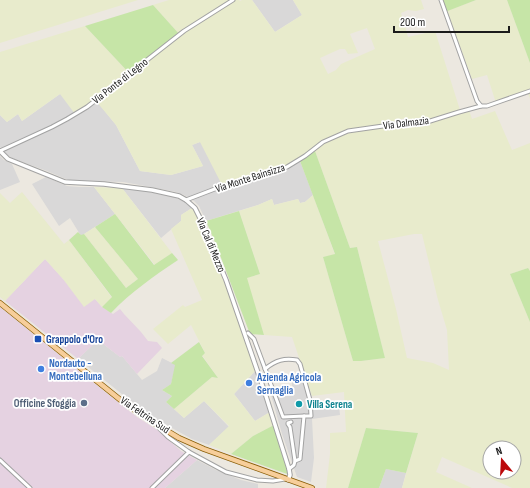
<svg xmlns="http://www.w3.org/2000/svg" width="530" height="488" font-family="'Sofia Sans Condensed',sans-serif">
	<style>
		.residential { fill: #d9d8d8 }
		.industrial { fill: #e5d2e1 }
		.farmland { fill: #e8ebcc; fill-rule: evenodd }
		.grass { fill: #c6e5a7 }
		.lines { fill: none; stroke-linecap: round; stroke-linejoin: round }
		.minor-casing { stroke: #a2a2a2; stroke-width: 5 }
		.tertiary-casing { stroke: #a2a2a2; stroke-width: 5.5 }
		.primary-casing { stroke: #8a5e07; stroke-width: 6 }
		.minor { stroke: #fff; stroke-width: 3 }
		.tertiary { stroke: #fff; stroke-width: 3.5 }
		.primary { stroke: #f7ce9a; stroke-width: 4.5 }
		.transit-dot { fill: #1a4fb4; stroke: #fff; stroke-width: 1.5 }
		.shop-dot { fill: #3f7fe0; stroke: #fff; stroke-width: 1.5 }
		.service-dot { fill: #5c6f8a; stroke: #fff; stroke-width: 1.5 }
		.culture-dot { fill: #0f9aa8; stroke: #fff; stroke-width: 1.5 }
		.labels { text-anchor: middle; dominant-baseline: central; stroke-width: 3.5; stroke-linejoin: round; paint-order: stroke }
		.street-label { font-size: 11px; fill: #1b1b1b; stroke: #fff }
		.transit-label { font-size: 11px; font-weight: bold; fill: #164399; stroke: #fff; text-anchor: start }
		.shop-label { font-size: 11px; font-weight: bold; fill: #366cbe; stroke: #fff; text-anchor: start }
		.service-label { font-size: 11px; font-weight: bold; fill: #4e5e75; stroke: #fff; text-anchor: end }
		.culture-label { font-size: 11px; font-weight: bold; fill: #0d838f; stroke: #fff; text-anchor: start }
	</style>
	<rect width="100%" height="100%" fill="#ece8e0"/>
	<!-- residential -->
	<g class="residential">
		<path d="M 252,0 L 293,0 L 302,15 L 275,32 Z"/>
		<path d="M 60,94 L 96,100 L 116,125 L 140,171 L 171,175 L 203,166 L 192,145 L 200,142 L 282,169 L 300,161 L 313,195 L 305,202 L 300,203 L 298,199 L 274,205 L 272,199 L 258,205 L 206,221 L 199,206 L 194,201 L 184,195 L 176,192 L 145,186 L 123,182 L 79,181 L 68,180 L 47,171 L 14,159 L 7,155 L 0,147 L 0,115 L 7,122 L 18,114 L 22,121 Z"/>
		<path d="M 0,156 L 4,160 L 12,164 L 20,182 L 0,190 Z"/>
		<path d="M 46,177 L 67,186 L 79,187 L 94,187 L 115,214 L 81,236 L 70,218 L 59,226 L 32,184 Z"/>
		<path d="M 122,188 L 144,191 L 174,197 L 185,202 L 192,208 L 181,215 L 181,221 L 161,238 Z"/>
		<path d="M 98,340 L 120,357 L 122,356 L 142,380 L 157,371 L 162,358 L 176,365 L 171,384 L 162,390 L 172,396 L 166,402 L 184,418 L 204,401 L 229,427 L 209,445 L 192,439 L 161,422 L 142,410 L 78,359 Z"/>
		<path d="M 256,370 L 270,412 L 255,421 L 234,394 Z"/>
		<path d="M 302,375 L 312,402 L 311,410 L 339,406 L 340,415 L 312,419 L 314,458 L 311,482 L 297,477 L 282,434 L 271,395 L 281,394 L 293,392 L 291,378 Z"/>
		<path d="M 197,460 L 216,470 L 241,480 L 258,484 L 258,488 L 165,488 Z"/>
		<path d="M 386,469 L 406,473 L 402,488 L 379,488 Z"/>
	</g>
	<!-- industrial -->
	<g class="industrial">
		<path d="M 45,259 L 63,279 L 95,299 L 102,307 L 113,314 L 120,309 L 124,314 L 141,332 L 148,341 L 157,342 L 162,348 L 137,374 L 122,356 L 120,357 L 98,340 L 78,359 L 5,301 Z"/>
		<path d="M 0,307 L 109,395 L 137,417 L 159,431 L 163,435 L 181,451 L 197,460 L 165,488 L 0,488 Z"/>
	</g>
	<!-- farmland -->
	<g class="farmland">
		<path d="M 0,0 L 138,0 L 0,43 Z"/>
		<path d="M 169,0 L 239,0 L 240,1 L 242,0 L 252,0 L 275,32 L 302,15 L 293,0 L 421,0 L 424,9 L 416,11 L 408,10 L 401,13 L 408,37 L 435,31 L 460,110 L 429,121 L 407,125 L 405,118 L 389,123 L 390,127 L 414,125 L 427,123 L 469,110 L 472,119 L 495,111 L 512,150 L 530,143 L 530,271 L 528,268 L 510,274 L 530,322 L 530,488 L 512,488 L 442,457 L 436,472 L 472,488 L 402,488 L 418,433 L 366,428 L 348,488 L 326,488 L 330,454 L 330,433 L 346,432 L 344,392 L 312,396 L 292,337 L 264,335 L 246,278 L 260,274 L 239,211 L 258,205 L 272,199 L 274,205 L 298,199 L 300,203 L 305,202 L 313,195 L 335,255 L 323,257 L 353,361 L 361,361 L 385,358 L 357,247 L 350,248 L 315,151 L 300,161 L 282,169 L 273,172 L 222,185 L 200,142 L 192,145 L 203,166 L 171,175 L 140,171 L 116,125 L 96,101 L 75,114 L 60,94 L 22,121 L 18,114 L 7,122 L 0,115 L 0,52 L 85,26 L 130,74 L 180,35 L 153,5 ZM 367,28 L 375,49 L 341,64 L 336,70 L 328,74 L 320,58 L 340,49 L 345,49 L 348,54 L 358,53 L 350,34 ZM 414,234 L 422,234 L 438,300 L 447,330 L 449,370 L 433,363 L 407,358 L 396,309 L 378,241 ZM 490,448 L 514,448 L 514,472 L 490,472 Z"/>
		<path d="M 476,0 L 507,0 L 530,63 L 530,99 L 528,93 L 496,103 L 487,75 L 472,79 L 447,11 Z"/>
		<path d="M 94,187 L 122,188 L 172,253 L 155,265 Z"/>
		<path d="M 22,192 L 64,244 L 69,240 L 112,298 L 102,307 L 95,299 L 84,307 L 63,279 L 45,259 L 5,301 L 0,297 L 0,193 L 10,203 Z"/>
		<path d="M 192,208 L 194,210 L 210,244 L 241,327 L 256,370 L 234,394 L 255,421 L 270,412 L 274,425 L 253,436 L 231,454 L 209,445 L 229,426 L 204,401 L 184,418 L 174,409 L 212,377 L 218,378 L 202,355 L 205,353 L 191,325 L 168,344 L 153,329 L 183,305 L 185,307 L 202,300 L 171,229 L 181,221 L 181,215 Z"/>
		<path d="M 95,227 L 138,279 L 126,288 L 84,234 Z"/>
	</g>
	<!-- grass -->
	<g class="grass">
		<path d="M 440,0 L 476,0 L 445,12 Z"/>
		<path d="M 507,0 L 530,0 L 530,63 Z"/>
		<path d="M 153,5 L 180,35 L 130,74 L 85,26 Z"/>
		<path d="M 315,151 L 350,248 L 357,247 L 385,358 L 361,361 L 353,361 L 323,257 L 335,254 L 300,161 Z"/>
		<path d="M 239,211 L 260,274 L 247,278 L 264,335 L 250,334 L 215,242 L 206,221 Z"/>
		<path d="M 115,214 L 154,265 L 172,253 L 178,260 C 154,276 131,292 111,313 L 102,307 L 112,297 L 69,240 L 78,232 L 81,235 L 84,234 L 126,288 L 138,279 L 95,227 Z"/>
		<path d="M 528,268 L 530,271 L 530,322 L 510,274 Z"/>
		<path d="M 199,342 L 205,353 L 202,356 L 218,378 L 212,377 L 174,409 L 166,402 L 172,396 L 162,390 L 171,384 L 175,365 L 171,363 Z"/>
		<path d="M 274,425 L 290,475 L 231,454 L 253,436 Z"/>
		<path d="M 366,428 L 418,433 L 406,473 L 386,469 L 379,488 L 348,488 Z"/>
	</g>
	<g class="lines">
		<defs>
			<g id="minor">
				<path d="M 441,0 L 477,101 L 481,106 L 487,106 L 530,91"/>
				<path d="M 0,151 L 52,127 L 67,119 L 87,107 L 184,31 L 233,0"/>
				<path d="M 186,200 L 220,187 L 262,176 L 287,167 L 305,156 L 323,142 L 348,131 L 383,126 L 405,125 L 427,122 L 459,112 L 481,106"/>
				<path d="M 248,333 L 254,339 L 283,417 L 304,416 L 300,459 L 295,461 L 294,465 L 289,469"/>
				<path d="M 265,369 C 276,360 284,358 297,360 L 300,364 L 310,400 L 311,416 L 304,416"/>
				<path d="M 291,422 L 288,423 L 288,424 L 290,427 L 295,461"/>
				<path d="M 157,426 L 168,437 L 189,452 L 226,472 L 257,480 L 273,481 L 285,479"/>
				<path d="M 0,460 L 30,488"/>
				<path d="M 152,488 L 189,452"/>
			</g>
			<path id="tertiary" d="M 0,151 L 8,159 L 65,182 L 104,184 L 152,190 L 179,196 L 186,200 L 195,208 L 200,218 L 226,280 L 265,393 L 289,469 L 290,475 L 288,480"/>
			<path id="primary" d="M 0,303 L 123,402 L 154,423 L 179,438 L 204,449 L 312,488"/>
		</defs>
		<!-- minor casing -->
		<use href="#minor" class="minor-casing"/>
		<!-- tertiary casing -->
		<use href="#tertiary" class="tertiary-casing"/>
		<!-- primary casing -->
		<use href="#primary" class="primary-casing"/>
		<!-- minor -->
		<use href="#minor" class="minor"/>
		<!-- tertiary -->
		<use href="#tertiary" class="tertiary"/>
		<!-- primary -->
		<use href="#primary" class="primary"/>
	</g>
	<!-- markers -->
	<rect class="transit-dot" x="34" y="335" width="8" height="8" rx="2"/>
	<g class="shop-dot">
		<circle cx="41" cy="369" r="4"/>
		<circle cx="249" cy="383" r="4"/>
	</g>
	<circle class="service-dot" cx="84" cy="403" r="4"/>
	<circle class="culture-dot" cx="299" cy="404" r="4"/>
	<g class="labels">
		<!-- street labels -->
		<g class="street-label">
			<text transform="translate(120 81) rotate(-38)">Via Ponte di Legno</text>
			<text transform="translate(406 123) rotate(-7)">Via Dalmazia</text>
			<text transform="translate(250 178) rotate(-18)">Via Monte Bainsizza</text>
			<text transform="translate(211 245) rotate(67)">Via Cal di Mezzo</text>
			<text transform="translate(145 415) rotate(34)">Via Feltrina Sud</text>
		</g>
		<!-- transit labels -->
		<g class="transit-label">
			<text x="46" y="339">Grappolo d'Oro</text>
		</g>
		<!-- shop labels -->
		<g class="shop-label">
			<text x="49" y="363">Nordauto -<tspan x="49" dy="13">Montebelluna</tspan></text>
			<text x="257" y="377">Azienda Agricola<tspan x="257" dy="13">Sernaglia</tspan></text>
		</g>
		<!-- service labels -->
		<g class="service-label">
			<text x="76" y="403">Officine Sfoggia</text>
		</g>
		<!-- culture labels -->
		<g class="culture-label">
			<text x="307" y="404">Villa Serena</text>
		</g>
	</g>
	<!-- north arrow -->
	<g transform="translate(502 460) rotate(342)"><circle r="19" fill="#ffffff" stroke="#a4a4a4"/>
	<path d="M0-3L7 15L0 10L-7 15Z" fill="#bc090b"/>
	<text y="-6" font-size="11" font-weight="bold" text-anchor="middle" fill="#1b1b1b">N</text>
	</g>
	<!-- scale -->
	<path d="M394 26v6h115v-6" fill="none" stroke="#1b1b1b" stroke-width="2"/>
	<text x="400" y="26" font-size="12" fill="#1b1b1b" stroke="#ffffff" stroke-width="3" paint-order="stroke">200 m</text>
</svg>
